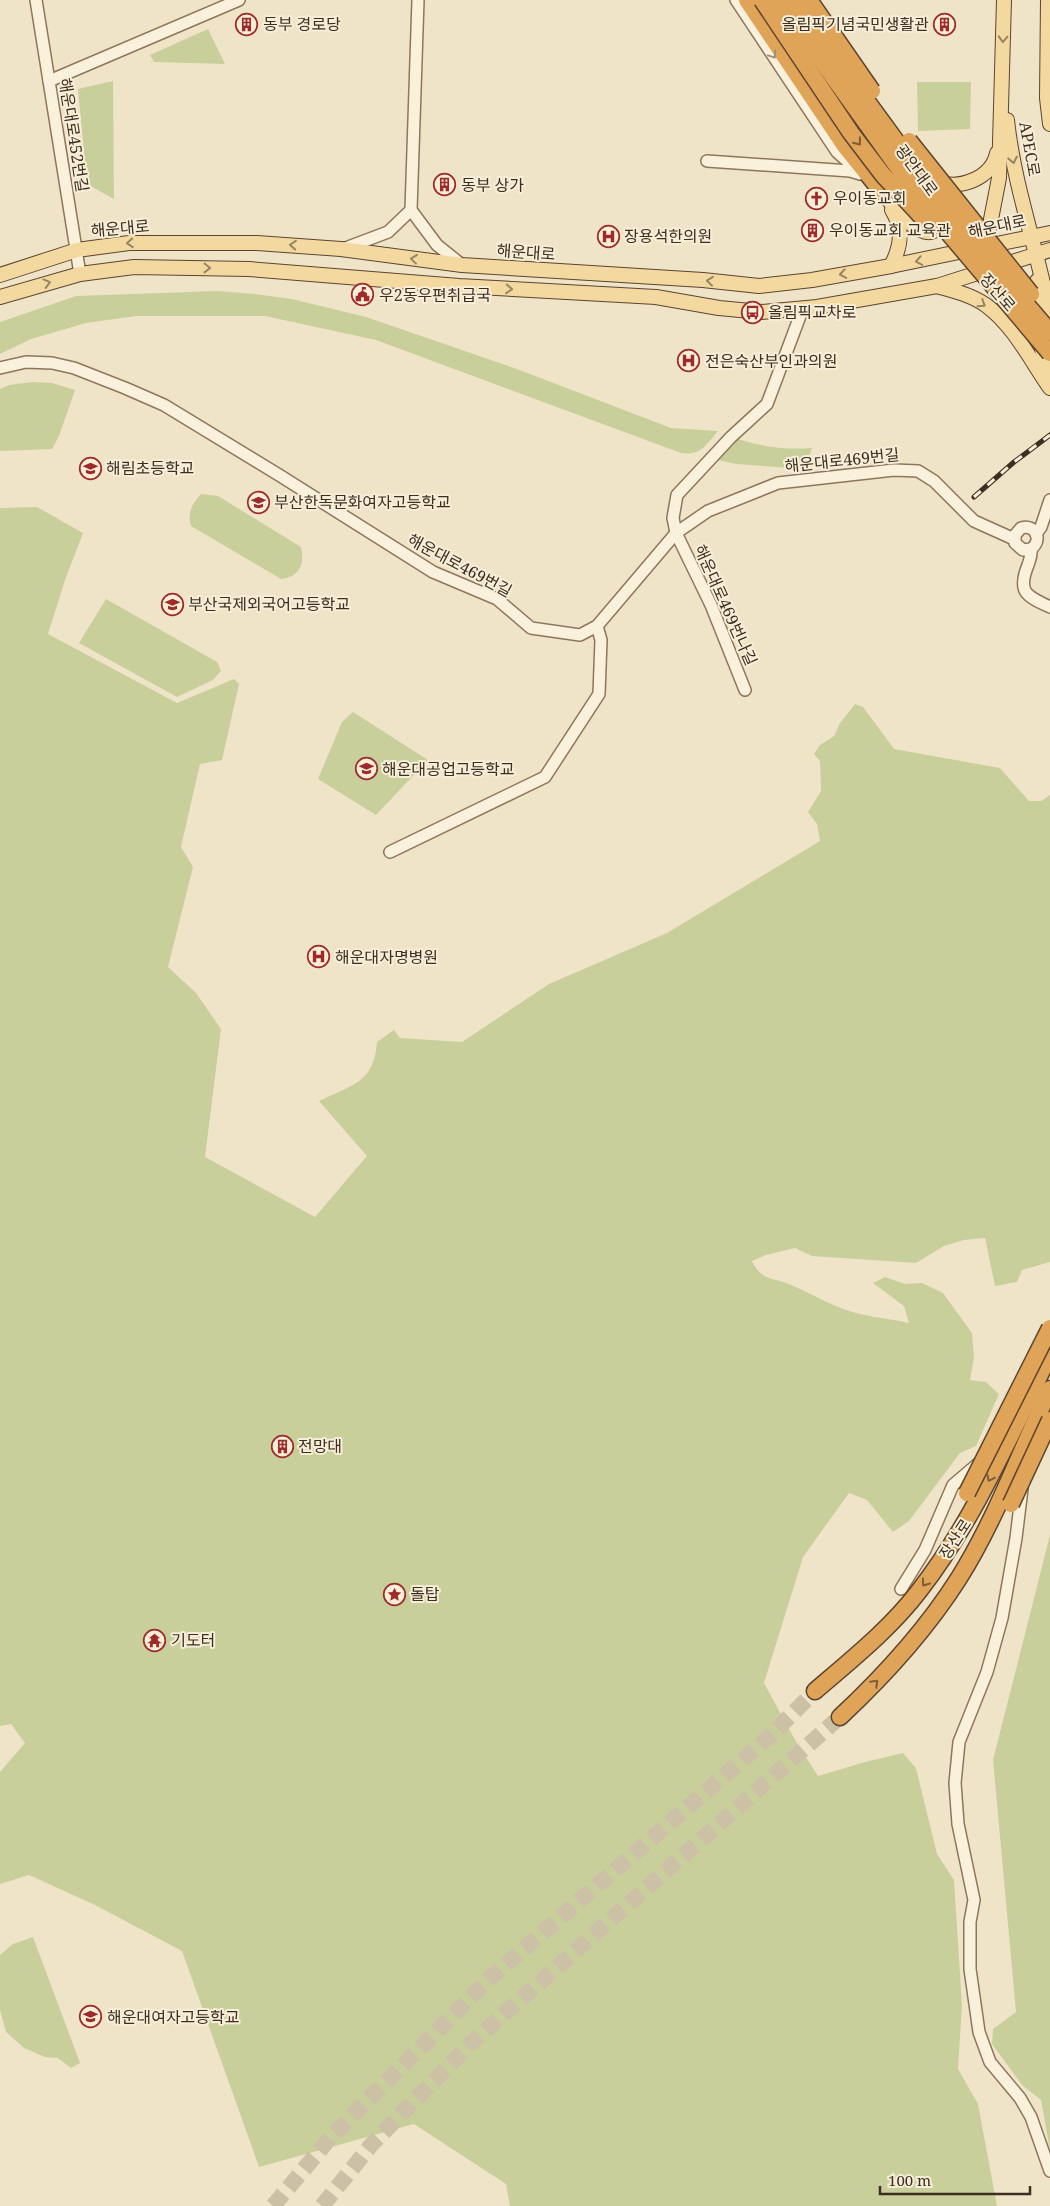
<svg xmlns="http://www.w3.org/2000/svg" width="1050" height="2206" font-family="'Noto Serif','Noto Sans KR',serif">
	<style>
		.green { fill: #c9cf9b }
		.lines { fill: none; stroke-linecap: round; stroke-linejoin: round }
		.highway-tunnel { stroke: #ccc0a6; stroke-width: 16; stroke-dasharray: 16 8; stroke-linecap: butt }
		.minor-casing { stroke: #8d765c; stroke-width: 14 }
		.major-casing { stroke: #5b4430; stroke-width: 16 }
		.highway-casing { stroke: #5b4430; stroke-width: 19 }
		.minor { stroke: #faf1dc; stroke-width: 11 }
		.major { stroke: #f3d9a0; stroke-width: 14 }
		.highway { stroke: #e0a458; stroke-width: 16 }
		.rail-casing { stroke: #3d2e20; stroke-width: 5 }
		.rail { stroke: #f7eed8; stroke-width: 3; stroke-dasharray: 9; stroke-linecap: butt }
		.highway-bridge-casing { stroke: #5b4430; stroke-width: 19; stroke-linecap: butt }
		.highway-bridge { stroke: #e0a458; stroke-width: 16 }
		.oneway { stroke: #988460 }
		.oneway2 { stroke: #9c907e }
		.oneway3 { stroke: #7e5d36 }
		.labels { text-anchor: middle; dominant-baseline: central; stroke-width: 4; stroke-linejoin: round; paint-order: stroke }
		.poi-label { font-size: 16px; fill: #3d2e20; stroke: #f7eed8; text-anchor: start }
		.street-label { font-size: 16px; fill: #3d2e20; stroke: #f7eed8 }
	</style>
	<rect width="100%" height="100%" fill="#f0e4c8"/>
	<!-- green -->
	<g class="green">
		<path d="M 208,29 L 225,64 L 154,62 L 150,55 Z"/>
		<path d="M 113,81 L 114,199 L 87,184 L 78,89 Z"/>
		<path d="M 917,82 L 971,82 L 970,129 L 918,131 Z"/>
		<path d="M 217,291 L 255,294 L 292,299 L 366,317 L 517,369 L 671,428 L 718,431 C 706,445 701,456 681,453 L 376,340 L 265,316 L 136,316 L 86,323 L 31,339 L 0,354 L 0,322 L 76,296 Z"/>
		<path d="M 33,382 L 52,383 L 75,390 L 59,436 L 52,449 L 0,451 L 0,389 L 9,385 Z"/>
		<path d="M 738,439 C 763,447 786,450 812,448 L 805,469 L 736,464 L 718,460 Z"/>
		<path d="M 201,494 L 218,496 L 301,547 C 305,564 300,577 281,579 L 191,526 C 187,513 192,504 201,494 Z"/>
		<path d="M 37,507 L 83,533 L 65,580 L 48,634 L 177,703 L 234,679 L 239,684 L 222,760 L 200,764 L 181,847 L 193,867 L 168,967 L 196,993 L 221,1029 L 205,1157 L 315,1217 L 367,1156 L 319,1101 C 352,1085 374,1083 377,1042 L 394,1030 L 400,1038 L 462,1042 L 549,984 L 667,933 L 820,841 L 817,824 L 808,812 L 821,791 L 820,761 L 814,754 L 820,745 L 834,736 L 840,723 L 855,704 L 863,707 L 894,749 L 1000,768 L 1029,801 L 1041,801 L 1050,795 L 1050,1262 L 1022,1270 L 1017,1282 L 995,1286 L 985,1238 L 964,1240 L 944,1246 L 916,1263 L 812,1256 L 795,1248 L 766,1255 L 752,1261 C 762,1281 771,1277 789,1284 C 813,1294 834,1308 860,1314 C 876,1318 893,1319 909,1323 L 904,1306 L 873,1283 L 885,1277 L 905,1284 L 922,1283 L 943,1293 L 972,1333 L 974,1357 L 970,1380 L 986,1382 L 999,1394 L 976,1446 L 960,1453 L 909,1521 L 893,1532 L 867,1500 L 849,1493 L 803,1557 L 764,1683 L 794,1738 L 818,1776 L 865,1762 L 903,1753 L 916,1768 L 937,1854 L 954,1880 L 962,2005 L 958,2069 L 978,2104 L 997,2206 L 510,2206 L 506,2184 L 414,2124 L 259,2167 L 182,1951 L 95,1905 L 29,1875 L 0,1884 L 0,1772 L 25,1743 L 11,1724 L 0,1726 L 0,508 Z"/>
		<path d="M 106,599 L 217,662 L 221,671 L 213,680 L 177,697 L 79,643 Z"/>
		<path d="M 353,712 L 428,760 L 376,815 L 318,779 L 342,722 Z"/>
		<path d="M 1050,1535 L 1050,2150 L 1041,2100 L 1022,2085 L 992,2044 L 993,2029 L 1016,2012 L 993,1760 Z"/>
		<path d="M 33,1937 L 80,2063 L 71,2068 L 58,2058 L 45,2057 L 24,2048 L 6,2032 L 0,2010 L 0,1955 L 13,1944 Z"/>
	</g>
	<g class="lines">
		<!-- highway-tunnel -->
		<g class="highway-tunnel">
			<path d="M 273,2206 L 331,2137 L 490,1978 L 770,1736 L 815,1691"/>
			<path d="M 322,2206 L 372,2144 L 469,2045 L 840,1717"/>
		</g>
		<defs>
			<g id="minor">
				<path d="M 36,0 L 80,274"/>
				<path d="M 418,0 L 411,210 L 437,245 L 462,265"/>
				<path d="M 736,0 L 837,152 L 856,169"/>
				<path d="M 49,81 L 239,0"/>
				<path d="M 707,161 L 850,171 L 860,174"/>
				<path d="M 343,249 L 388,232 L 411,210"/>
				<path d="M 0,368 L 26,362 L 52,363 L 74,368 L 125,388 L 164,405 L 279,475 L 433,572 L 497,599 L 531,628 L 580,635 L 597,626 L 676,533 L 708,511 L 778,483 L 894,470 L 918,471 L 934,481 L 974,521 L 1014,539"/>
				<path d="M 1036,534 L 1041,527 L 1050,500"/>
				<path d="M 1031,549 L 1023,550 L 1015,543 L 1015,535 L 1021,528 C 1036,524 1043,540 1031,549 C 1032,555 1030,559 1028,565 C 1017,592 1026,596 1050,607"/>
				<path d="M 745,690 L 711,605 L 676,533 L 673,518 L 677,495 L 731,437 L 767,404 L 803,308"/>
				<path d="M 390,852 L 545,777 L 599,694 L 601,640 L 597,626"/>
				<path d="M 1022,1489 L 1016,1538 L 1002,1618 L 987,1672 L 959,1742 L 955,1783 L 958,1824 L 974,1900 L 970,1922 L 970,1969 L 979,2032 L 990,2062 L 1020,2098 L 1031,2117 L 1050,2171"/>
				<path d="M 901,1589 L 925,1550 L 953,1485 L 980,1462"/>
			</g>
			<g id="major">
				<path d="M 1048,0 L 1047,98 L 1050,124"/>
				<path d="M 1007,120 C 1014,187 1038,250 1050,316"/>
				<path d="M 938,182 C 960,190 992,178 997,153"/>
				<path d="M 882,192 C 892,204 919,243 937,229 C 942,226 943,221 944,215"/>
				<path d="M 986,245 L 999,178 L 1004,0"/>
				<path d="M 891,266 C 901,247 904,229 892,210"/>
				<path d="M 0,275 L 77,250 L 129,243 L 257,243 L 341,249 L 462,265 L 703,280 L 759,286 L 812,280 L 891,266 L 1050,233"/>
				<path d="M 1037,281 C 1031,312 1040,347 1050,375"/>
				<path d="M 937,286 C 954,291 972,295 987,306 C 1014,326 1031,361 1050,388"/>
				<path d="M 0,297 L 80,274 L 134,267 L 249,269 L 459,286 L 656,297 L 719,308 L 761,312 L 817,307 L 937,286 L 1050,250"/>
			</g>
			<g id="highway">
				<path d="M 747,0 L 845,146 L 882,192"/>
				<path d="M 815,1691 C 851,1660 890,1629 919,1591 C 975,1519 1010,1435 1050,1354"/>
				<path d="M 840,1717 C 885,1675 926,1630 959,1578 C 996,1519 1020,1452 1050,1389"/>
			</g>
		</defs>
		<!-- minor casing -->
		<use href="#minor" class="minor-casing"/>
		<!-- major casing -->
		<use href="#major" class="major-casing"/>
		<!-- highway casing -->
		<use href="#highway" class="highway-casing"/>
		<!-- minor -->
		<use href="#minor" class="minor"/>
		<!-- major -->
		<use href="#major" class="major"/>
		<!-- highway -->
		<use href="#highway" class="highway"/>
		<defs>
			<path id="rail" d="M 974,497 L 1014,462 L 1050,435"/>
		</defs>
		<!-- rail casing -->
		<use href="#rail" class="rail-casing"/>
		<!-- rail -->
		<use href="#rail" class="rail"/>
		<defs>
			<g id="highway-bridge">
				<path d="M 762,0 L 851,133 L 883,175 L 922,217"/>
				<path d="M 778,0 L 925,205 L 1050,353"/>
				<path d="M 793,0 L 950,215 L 1050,332"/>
				<path d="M 809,0 L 872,91"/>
				<path d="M 909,141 L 1031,294"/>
				<path d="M 967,1493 L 1050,1328"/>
				<path d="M 1011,1504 L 1050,1420"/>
			</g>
		</defs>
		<!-- highway-bridge casing -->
		<use href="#highway-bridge" class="highway-bridge-casing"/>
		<!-- highway-bridge -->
		<use href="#highway-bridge" class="highway-bridge"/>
	</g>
	<!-- one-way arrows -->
	<defs><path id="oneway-chevron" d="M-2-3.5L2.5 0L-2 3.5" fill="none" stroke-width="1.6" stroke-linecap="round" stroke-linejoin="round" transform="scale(1.25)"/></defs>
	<g class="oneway">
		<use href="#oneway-chevron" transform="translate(1003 39) rotate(92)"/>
		<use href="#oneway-chevron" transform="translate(1013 160) rotate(79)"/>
		<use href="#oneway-chevron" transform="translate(130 243) rotate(176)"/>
		<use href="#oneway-chevron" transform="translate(293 245) rotate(-175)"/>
		<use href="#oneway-chevron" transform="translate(414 259) rotate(-173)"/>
		<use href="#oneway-chevron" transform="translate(919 261) rotate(169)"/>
		<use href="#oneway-chevron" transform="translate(207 268) rotate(1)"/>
		<use href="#oneway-chevron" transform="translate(843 274) rotate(170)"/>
		<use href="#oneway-chevron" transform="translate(710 281) rotate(-174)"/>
		<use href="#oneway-chevron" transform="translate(47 283) rotate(-15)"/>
		<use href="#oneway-chevron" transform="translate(509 289) rotate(4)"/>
		<use href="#oneway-chevron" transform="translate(982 304) rotate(33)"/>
	</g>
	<use class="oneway2" href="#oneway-chevron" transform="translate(773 55) rotate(56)"/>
	<g class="oneway3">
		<use href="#oneway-chevron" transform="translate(858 142) rotate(52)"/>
		<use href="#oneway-chevron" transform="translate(990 1478) rotate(116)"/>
		<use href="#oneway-chevron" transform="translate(925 1583) rotate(126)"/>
		<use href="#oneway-chevron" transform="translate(875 1683) rotate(-45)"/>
	</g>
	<!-- icons -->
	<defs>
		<symbol id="building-ring" viewBox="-11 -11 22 22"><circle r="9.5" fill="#f7eed8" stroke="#9e2a2b" stroke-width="1.5"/><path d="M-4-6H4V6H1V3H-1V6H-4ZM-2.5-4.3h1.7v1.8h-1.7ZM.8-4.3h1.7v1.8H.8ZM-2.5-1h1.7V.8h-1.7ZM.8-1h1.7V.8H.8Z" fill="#9e2a2b"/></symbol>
		<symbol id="church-ring" viewBox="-11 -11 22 22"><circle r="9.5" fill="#f7eed8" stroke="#9e2a2b" stroke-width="1.5"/><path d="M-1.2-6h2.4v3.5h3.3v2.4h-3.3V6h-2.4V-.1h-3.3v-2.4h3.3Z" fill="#9e2a2b"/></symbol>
		<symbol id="hospital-ring" viewBox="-11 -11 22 22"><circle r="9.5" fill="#f7eed8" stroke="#9e2a2b" stroke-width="1.5"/><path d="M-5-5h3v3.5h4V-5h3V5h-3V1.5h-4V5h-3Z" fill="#9e2a2b"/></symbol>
		<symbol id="civic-ring" viewBox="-11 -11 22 22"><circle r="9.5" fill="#f7eed8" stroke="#9e2a2b" stroke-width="1.5"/><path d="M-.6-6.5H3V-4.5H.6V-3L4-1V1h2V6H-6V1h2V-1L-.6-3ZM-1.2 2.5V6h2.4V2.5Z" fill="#9e2a2b"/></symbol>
		<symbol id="bus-ring" viewBox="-11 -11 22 22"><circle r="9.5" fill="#f7eed8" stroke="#9e2a2b" stroke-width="1.5"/><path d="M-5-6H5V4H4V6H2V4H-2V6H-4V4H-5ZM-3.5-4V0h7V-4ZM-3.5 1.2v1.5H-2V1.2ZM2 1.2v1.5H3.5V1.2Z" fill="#9e2a2b"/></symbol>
		<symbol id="school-ring" viewBox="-11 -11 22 22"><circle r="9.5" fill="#f7eed8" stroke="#9e2a2b" stroke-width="1.5"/><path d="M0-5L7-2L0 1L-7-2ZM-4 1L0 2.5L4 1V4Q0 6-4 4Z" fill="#9e2a2b"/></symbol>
		<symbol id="sight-ring" viewBox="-11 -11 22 22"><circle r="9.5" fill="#f7eed8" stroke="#9e2a2b" stroke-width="1.5"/><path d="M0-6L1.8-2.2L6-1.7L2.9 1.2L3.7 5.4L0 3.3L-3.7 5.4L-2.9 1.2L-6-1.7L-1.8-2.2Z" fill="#9e2a2b"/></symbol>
		<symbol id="temple-ring" viewBox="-11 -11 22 22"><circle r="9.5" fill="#f7eed8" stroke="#9e2a2b" stroke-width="1.5"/><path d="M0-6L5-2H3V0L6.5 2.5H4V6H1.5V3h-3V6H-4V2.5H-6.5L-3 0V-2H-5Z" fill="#9e2a2b"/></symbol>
	</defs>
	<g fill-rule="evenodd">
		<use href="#building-ring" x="234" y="12" width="25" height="25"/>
		<use href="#building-ring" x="932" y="12" width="25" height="25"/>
		<use href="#building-ring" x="432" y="172" width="25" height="25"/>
		<use href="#church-ring" x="804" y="186" width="25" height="25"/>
		<use href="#building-ring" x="800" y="218" width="25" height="25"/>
		<use href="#hospital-ring" x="596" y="224" width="25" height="25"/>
		<use href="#civic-ring" x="350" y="282" width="25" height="25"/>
		<use href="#bus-ring" x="740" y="300" width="25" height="25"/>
		<use href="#hospital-ring" x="676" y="348" width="25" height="25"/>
		<use href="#school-ring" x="78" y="456" width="25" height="25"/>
		<use href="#school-ring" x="246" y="490" width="25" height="25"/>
		<use href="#school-ring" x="160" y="592" width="25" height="25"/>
		<use href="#school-ring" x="354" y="756" width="25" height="25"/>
		<use href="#hospital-ring" x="306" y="944" width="25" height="25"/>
		<use href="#building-ring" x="270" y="1434" width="25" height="25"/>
		<use href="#sight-ring" x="382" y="1582" width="25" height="25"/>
		<use href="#temple-ring" x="142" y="1628" width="25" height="25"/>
		<use href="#school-ring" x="78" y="2004" width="25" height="25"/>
	</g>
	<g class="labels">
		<!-- poi labels -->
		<g class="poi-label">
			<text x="263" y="24">동부 경로당</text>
			<text x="929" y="24" text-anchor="end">올림픽기념국민생활관</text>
			<text x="461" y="185">동부 상가</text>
			<text x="833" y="198">우이동교회</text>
			<text x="829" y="230">우이동교회 교육관</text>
			<text x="624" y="236">장용석한의원</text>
			<text x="379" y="295">우2동우편취급국</text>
			<text x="768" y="312">올림픽교차로</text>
			<text x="705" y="361">전은숙산부인과의원</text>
			<text x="106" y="468">해림초등학교</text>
			<text x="274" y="502">부산한독문화여자고등학교</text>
			<text x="188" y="604">부산국제외국어고등학교</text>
			<text x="382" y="769">해운대공업고등학교</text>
			<text x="335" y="957">해운대자명병원</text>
			<text x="298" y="1446">전망대</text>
			<text x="410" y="1594">돌탑</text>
			<text x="171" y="1640">기도터</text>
			<text x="107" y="2017">해운대여자고등학교</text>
		</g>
		<!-- street labels -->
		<g class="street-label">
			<text transform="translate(74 135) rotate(81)">해운대로452번길</text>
			<text transform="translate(1030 149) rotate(80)">APEC로</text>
			<text transform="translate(917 170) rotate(54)">광안대로</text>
			<text transform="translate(997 226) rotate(-12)">해운대로</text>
			<text transform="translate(120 228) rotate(-5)">해운대로</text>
			<text transform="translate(526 252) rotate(4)">해운대로</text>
			<text transform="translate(998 292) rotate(49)">장산로</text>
			<text transform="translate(842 460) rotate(-6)">해운대로469번길</text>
			<text transform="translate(460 565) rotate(28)">해운대로469번길</text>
			<text transform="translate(726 605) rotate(66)">해운대로469번나길</text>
			<text transform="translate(955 1539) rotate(-57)">장산로</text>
		</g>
	</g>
	<!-- scale -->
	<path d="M880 2186v8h150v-8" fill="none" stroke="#3d2e20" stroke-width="2.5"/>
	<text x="888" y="2186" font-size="15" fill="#3d2e20" stroke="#f7eed8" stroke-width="4" paint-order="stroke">100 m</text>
</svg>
